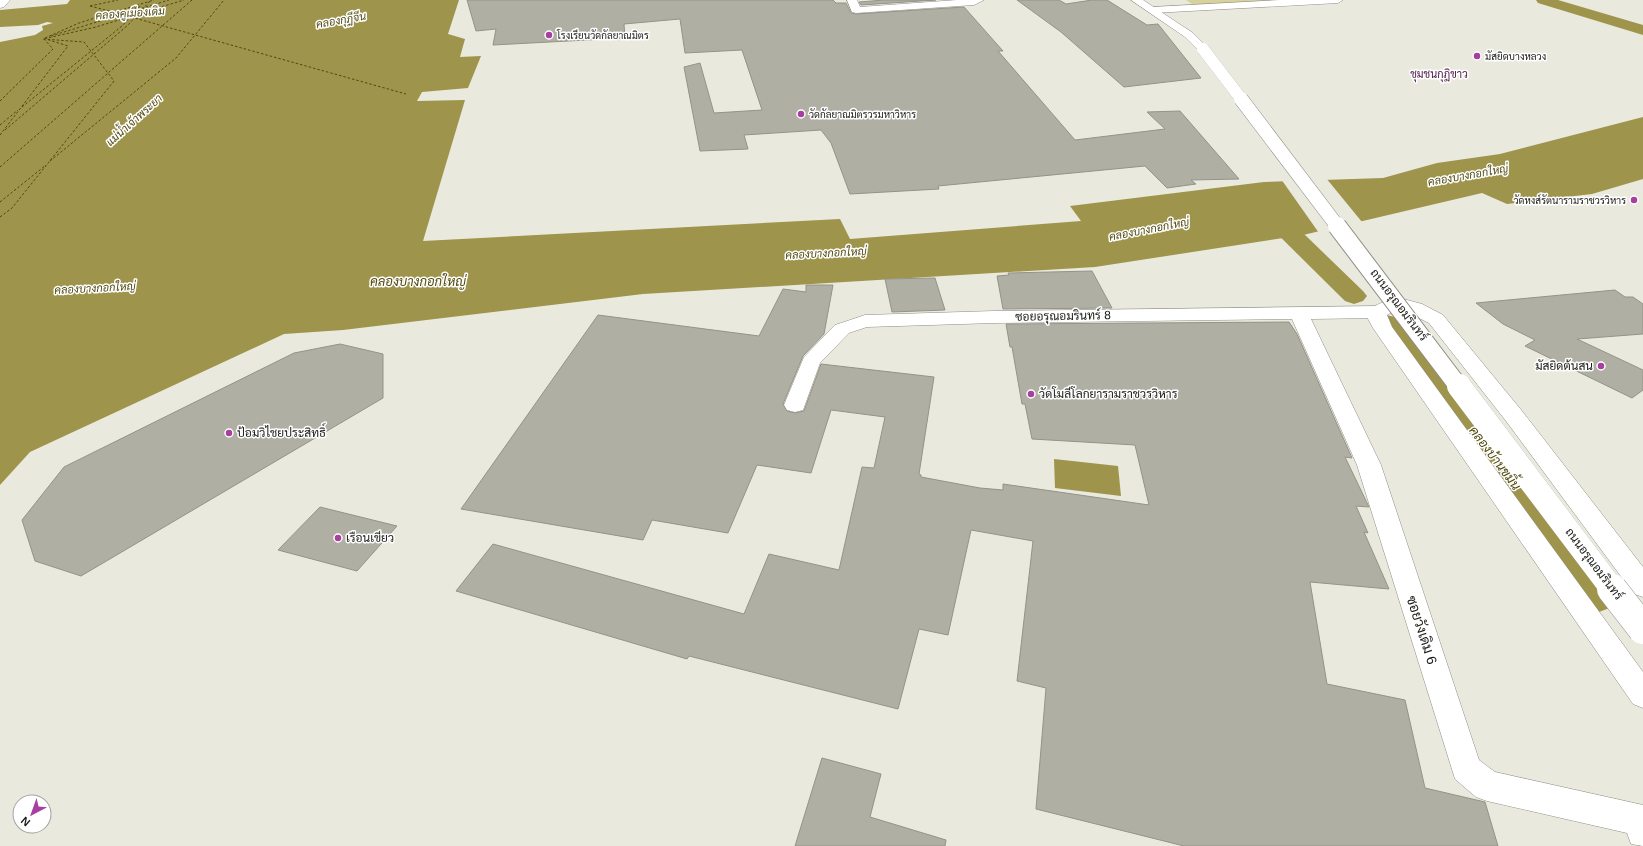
<svg xmlns="http://www.w3.org/2000/svg" width="1643" height="846" font-family="Helvetica,Sarabun,sans-serif">
	<style>
		.green { fill: #d7d19d }
		.water { fill: #9e944b }
		.pier { fill: #eae9de }
		.lines { fill: none; stroke-linecap: round; stroke-linejoin: round }
		.canal { fill: #9e944b; fill-rule: evenodd }
		.ferry { stroke: #514a10; stroke-width: 1; stroke-dasharray: 2.5 2; stroke-linecap: butt }
		.building { fill: #b0afa4; stroke: #949388 }
		.minor-casing { stroke: #8f8d83; stroke-width: 1 }
		.secondary-casing { stroke: #8f8d83; stroke-width: 1 }
		.minor { fill: #fff; fill-rule: evenodd }
		.secondary { fill: #fff; fill-rule: evenodd }
		.secondary-bridge-far4-casing { stroke: #8f8d83; stroke-width: 12; stroke-linecap: butt }
		.secondary-bridge-far3-casing { stroke: #8f8d83; stroke-width: 15; stroke-linecap: butt }
		.secondary-bridge-far2-casing { stroke: #8f8d83; stroke-width: 20; stroke-linecap: butt }
		.secondary-bridge-far1-casing { stroke: #8f8d83; stroke-width: 24; stroke-linecap: butt }
		.secondary-bridge-casing { stroke: #8f8d83; stroke-width: 31; stroke-linecap: butt }
		.secondary-bridge-far4 { stroke: #fff; stroke-width: 12 }
		.secondary-bridge-far3 { stroke: #fff; stroke-width: 14 }
		.secondary-bridge-far2 { stroke: #fff; stroke-width: 18 }
		.secondary-bridge-far1 { stroke: #fff; stroke-width: 24 }
		.secondary-bridge { stroke: #fff; stroke-width: 30 }
		.poi-dot { fill: #a83e9f; stroke: #fff; stroke-width: 1.5 }
		.labels { text-anchor: middle; dominant-baseline: central; stroke-width: 3; stroke-linejoin: round; paint-order: stroke }
		.far-poi-label { font-size: 10px; fill: #1a1a16; stroke: #fff; text-anchor: start }
		.far-water-label { font-size: 11px; font-style: italic; fill: #514a10; stroke: #fff }
		.far-neighbourhood-label { font-size: 11px; fill: #4a1746; stroke: #fff }
		.street-label { font-size: 12px; fill: #1a1a16; stroke: #fff }
		.poi-label { font-size: 12px; fill: #1a1a16; stroke: #fff; text-anchor: start }
		.water-label { font-size: 13px; font-style: italic; fill: #514a10; stroke: #fff }
		.near-street-label { font-size: 14px; fill: #1a1a16; stroke: #fff }
	</style>
	<rect width="100%" height="100%" fill="#eae9de"/>
	<!-- green -->
	<path class="green" d="M 1186,0 L 1280,0 L 1195,6 Z"/>
	<!-- water -->
	<g class="water">
		<path d="M 70,0 L 459,0 L 448,34 L 465,39 L 460,57 L 481,56 L 468,88 L 422,92 L 417,101 L 465,100 L 423,241 L 840,219 L 850,239 L 1081,221 L 1070,206 L 1264,182 L 1383,178 L 1437,163 L 1500,154 L 1643,117 L 1643,179 L 1592,194 L 1507,204 L 1482,193 L 1303,235 L 1095,267 L 643,294 L 343,330 L 284,334 L 30,452 L 0,485 L 0,10 L 67,4 Z"/>
		<path d="M 1054,459 L 1118,466 L 1121,496 L 1055,488 Z"/>
	</g>
	<!-- pier -->
	<g class="pier">
		<path d="M 47,22 L 53,23 L 42,26 L 43,30 L 35,35 L 0,42 L 0,27 L 38,25 Z"/>
		<path d="M 1326,178 L 1362,222 L 1319,233 L 1281,179 Z"/>
	</g>
	<g class="lines">
		<!-- canal -->
		<g class="canal">
			<path d="M 1536,0 L 1558,0 L 1643,25 L 1643,35 L 1538,3 Z"/>
			<path d="M 1264,201 L 1272,203 L 1363,291 L 1367,296 L 1363,301 L 1354,304 L 1345,301 L 1256,213 L 1253,208 L 1256,203 Z"/>
			<path d="M 1386,315 L 1395,317 L 1416,334 L 1612,587 L 1617,597 L 1612,607 L 1599,612 L 1586,607 L 1396,346 L 1373,323 L 1377,317 Z"/>
		</g>
		<!-- ferry -->
		<g class="ferry">
			<path d="M 90,6 L 128,16"/>
			<path d="M 90,6 L 118,0"/>
			<path d="M 115,12 L 154,0"/>
			<path d="M 139,13 L 151,0"/>
			<path d="M 131,17 L 406,94"/>
			<path d="M 51,36 L 169,0"/>
			<path d="M 45,38 L 79,23 L 111,13"/>
			<path d="M 0,101 L 53,49 L 44,39"/>
			<path d="M 22,107 L 122,26 L 141,5"/>
			<path d="M 0,125 L 18,110"/>
			<path d="M 5,130 L 128,25 L 137,15"/>
			<path d="M 0,135 L 68,46 L 46,39"/>
			<path d="M 50,161 L 176,58 L 224,0"/>
			<path d="M 0,167 L 192,0"/>
			<path d="M 0,202 L 46,165"/>
			<path d="M 0,217 L 12,208 L 114,81 L 84,42 L 43,39 L 96,27 L 184,0"/>
		</g>
	</g>
	<!-- building -->
	<g class="building">
		<path d="M 467,0 L 833,0 L 836,3 L 846,3 L 851,13 L 856,14 L 964,7 L 1003,51 L 998,51 L 1075,140 L 1165,129 L 1147,112 L 1180,111 L 1239,179 L 1191,180 L 1196,184 L 1167,188 L 1145,166 L 938,186 L 939,189 L 850,194 L 831,143 L 821,130 L 744,135 L 748,149 L 700,151 L 684,67 L 700,63 L 714,113 L 762,110 L 742,50 L 685,53 L 680,19 L 624,24 L 625,38 L 493,45 L 496,29 L 476,31 Z"/>
		<path d="M 884,0 L 936,0 L 861,5 L 859,2 Z"/>
		<path d="M 1017,0 L 1059,0 L 1066,4 L 1092,0 L 1107,0 L 1147,25 L 1158,24 L 1201,78 L 1124,87 L 1061,32 Z"/>
		<path d="M 1092,271 L 1112,308 L 1003,309 L 997,276 L 1009,275 L 1008,273 Z"/>
		<path d="M 935,278 L 945,310 L 892,312 L 885,279 Z"/>
		<path d="M 806,285 L 833,285 L 824,334 L 803,356 L 783,404 L 787,411 L 795,413 L 804,411 L 821,364 L 934,377 L 919,474 L 921,475 L 921,477 L 980,488 L 1003,490 L 1003,484 L 1149,505 L 1135,445 L 1032,439 L 1025,404 L 1022,404 L 1012,347 L 1010,347 L 1006,324 L 1289,322 L 1297,334 L 1352,458 L 1345,457 L 1369,507 L 1356,506 L 1368,533 L 1364,532 L 1389,589 L 1310,582 L 1327,684 L 1405,700 L 1425,788 L 1485,802 L 1498,846 L 1184,846 L 1036,809 L 1046,688 L 1017,681 L 1033,541 L 971,530 L 948,635 L 919,629 L 898,709 L 689,656 L 687,659 L 456,591 L 493,544 L 744,614 L 769,554 L 839,570 L 862,467 L 874,468 L 885,417 L 831,410 L 811,473 L 757,465 L 728,533 L 652,520 L 643,540 L 461,509 L 598,315 L 759,336 L 783,289 L 806,292 Z"/>
		<path d="M 1615,290 L 1625,297 L 1633,297 L 1643,304 L 1643,334 L 1577,339 L 1643,370 L 1643,390 L 1632,398 L 1525,346 L 1535,340 L 1503,324 L 1476,303 Z"/>
		<path d="M 340,344 L 383,354 L 383,398 L 81,576 L 35,561 L 22,520 L 64,467 L 294,353 Z"/>
		<path d="M 320,507 L 397,526 L 357,571 L 278,550 Z"/>
		<path d="M 822,758 L 881,774 L 870,817 L 946,840 L 945,846 L 795,846 Z"/>
	</g>
	<g class="lines">
		<defs>
			<g id="minor">
				<path d="M 0,0 L 10,0 L 4,7 L 0,8 Z"/>
				<path d="M 847,0 L 857,0 L 860,7 L 957,0 L 984,0 L 974,5 L 856,13 L 852,12 Z"/>
				<path d="M 1280,0 L 1343,0 L 1338,3 L 1153,13 L 1148,10 L 1153,7 Z"/>
				<path d="M 1378,306 L 1385,308 L 1387,312 L 1385,316 L 1378,318 L 1311,319 L 1381,465 L 1479,760 L 1495,772 L 1643,805 L 1643,846 L 1631,844 L 1627,833 L 1487,801 L 1476,797 L 1455,779 L 1357,465 L 1292,319 L 994,323 L 867,327 L 849,333 L 820,363 L 803,410 L 795,412 L 787,410 L 784,405 L 804,357 L 835,325 L 865,315 L 994,311 Z"/>
			</g>
			<g id="secondary">
				<path d="M 1131,0 L 1143,0 L 1193,33 L 1209,49 L 1203,53 L 1199,51 L 1185,37 Z"/>
				<path d="M 1392,300 L 1407,300 L 1422,304 L 1443,315 L 1522,411 L 1643,567 L 1643,597 L 1634,594 L 1506,421 L 1429,323 L 1407,312 L 1394,311 L 1387,315 L 1392,327 L 1643,672 L 1643,708 L 1633,704 L 1373,328 L 1367,317 C 1370,305 1381,303 1392,300 Z"/>
			</g>
		</defs>
		<!-- minor casing -->
		<use href="#minor" class="minor-casing"/>
		<!-- secondary casing -->
		<use href="#secondary" class="secondary-casing"/>
		<!-- minor -->
		<use href="#minor" class="minor"/>
		<!-- secondary -->
		<use href="#secondary" class="secondary"/>
		<defs>
			<path id="secondary-bridge-far4" d="M 1203,49 L 1242,100"/>
			<path id="secondary-bridge-far3" d="M 1241,99 L 1338,227"/>
			<path id="secondary-bridge-far2" d="M 1337,226 L 1459,387"/>
			<path id="secondary-bridge-far1" d="M 1459,386 L 1613,590"/>
			<path id="secondary-bridge" d="M 1612,589 L 1643,629"/>
		</defs>
		<!-- secondary-bridge-far4 casing -->
		<use href="#secondary-bridge-far4" class="secondary-bridge-far4-casing"/>
		<!-- secondary-bridge-far3 casing -->
		<use href="#secondary-bridge-far3" class="secondary-bridge-far3-casing"/>
		<!-- secondary-bridge-far2 casing -->
		<use href="#secondary-bridge-far2" class="secondary-bridge-far2-casing"/>
		<!-- secondary-bridge-far1 casing -->
		<use href="#secondary-bridge-far1" class="secondary-bridge-far1-casing"/>
		<!-- secondary-bridge casing -->
		<use href="#secondary-bridge" class="secondary-bridge-casing"/>
		<!-- secondary-bridge-far4 -->
		<use href="#secondary-bridge-far4" class="secondary-bridge-far4"/>
		<!-- secondary-bridge-far3 -->
		<use href="#secondary-bridge-far3" class="secondary-bridge-far3"/>
		<!-- secondary-bridge-far2 -->
		<use href="#secondary-bridge-far2" class="secondary-bridge-far2"/>
		<!-- secondary-bridge-far1 -->
		<use href="#secondary-bridge-far1" class="secondary-bridge-far1"/>
		<!-- secondary-bridge -->
		<use href="#secondary-bridge" class="secondary-bridge"/>
	</g>
	<!-- markers -->
	<g class="poi-dot">
		<circle cx="549" cy="35" r="4"/>
		<circle cx="1477" cy="56" r="4"/>
		<circle cx="801" cy="114" r="4"/>
		<circle cx="1634" cy="200" r="4"/>
		<circle cx="1601" cy="366" r="4"/>
		<circle cx="1031" cy="394" r="4"/>
		<circle cx="229" cy="433" r="4"/>
		<circle cx="338" cy="538" r="4"/>
	</g>
	<g class="labels">
		<!-- far-poi labels -->
		<g class="far-poi-label">
			<text x="557" y="35">โรงเรียนวัดกัลยาณมิตร</text>
			<text x="1485" y="56">มัสยิดบางหลวง</text>
			<text x="809" y="114">วัดกัลยาณมิตรวรมหาวิหาร</text>
			<text x="1626" y="200" text-anchor="end">วัดหงส์รัตนารามราชวรวิหาร</text>
		</g>
		<!-- far-water labels -->
		<g class="far-water-label">
			<text transform="translate(130 13) rotate(-4)">คลองคูเมืองเดิม</text>
			<text transform="translate(341 20) rotate(-10)">คลองกุฎีจีน</text>
			<text transform="translate(134 120) rotate(-42)">แม่น้ำเจ้าพระยา</text>
			<text transform="translate(1468 175) rotate(-10)">คลองบางกอกใหญ่</text>
			<text transform="translate(1149 229) rotate(-11)">คลองบางกอกใหญ่</text>
			<text transform="translate(826 253) rotate(-3)">คลองบางกอกใหญ่</text>
			<text transform="translate(95 288) rotate(-3)">คลองบางกอกใหญ่</text>
		</g>
		<!-- far-neighbourhood labels -->
		<g class="far-neighbourhood-label">
			<text x="1439" y="74">ชุมชนกุฎิขาว</text>
		</g>
		<!-- street labels -->
		<g class="street-label">
			<text transform="translate(1399 305) rotate(53)">ถนนอรุณอมรินทร์</text>
			<text transform="translate(1063 316) rotate(-1)">ซอยอรุณอมรินทร์ 8</text>
			<text transform="translate(1594 564) rotate(53)">ถนนอรุณอมรินทร์</text>
		</g>
		<!-- poi labels -->
		<g class="poi-label">
			<text x="1593" y="366" text-anchor="end">มัสยิดต้นสน</text>
			<text x="1039" y="394">วัดโมลีโลกยารามราชวรวิหาร</text>
			<text x="237" y="433">ป้อมวิไชยประสิทธิ์</text>
			<text x="346" y="538">เรือนเขียว</text>
		</g>
		<!-- water labels -->
		<g class="water-label">
			<text x="418" y="281">คลองบางกอกใหญ่</text>
			<text transform="translate(1495 458) rotate(53)">คลองบ้านขมิ้น</text>
		</g>
		<!-- near-street labels -->
		<g class="near-street-label">
			<text transform="translate(1422 630) rotate(72)">ซอยวังเดิม 6</text>
		</g>
	</g>
	<!-- north arrow -->
	<g transform="translate(32 814) rotate(221)"><circle r="19" fill="#ffffff" stroke="#a3a3a2"/>
	<path d="M0-3L7 15L0 10L-7 15Z" fill="#a83e9f"/>
	<text y="-6" font-size="11" font-weight="bold" text-anchor="middle" fill="#1a1a16">N</text>
	</g>
</svg>
